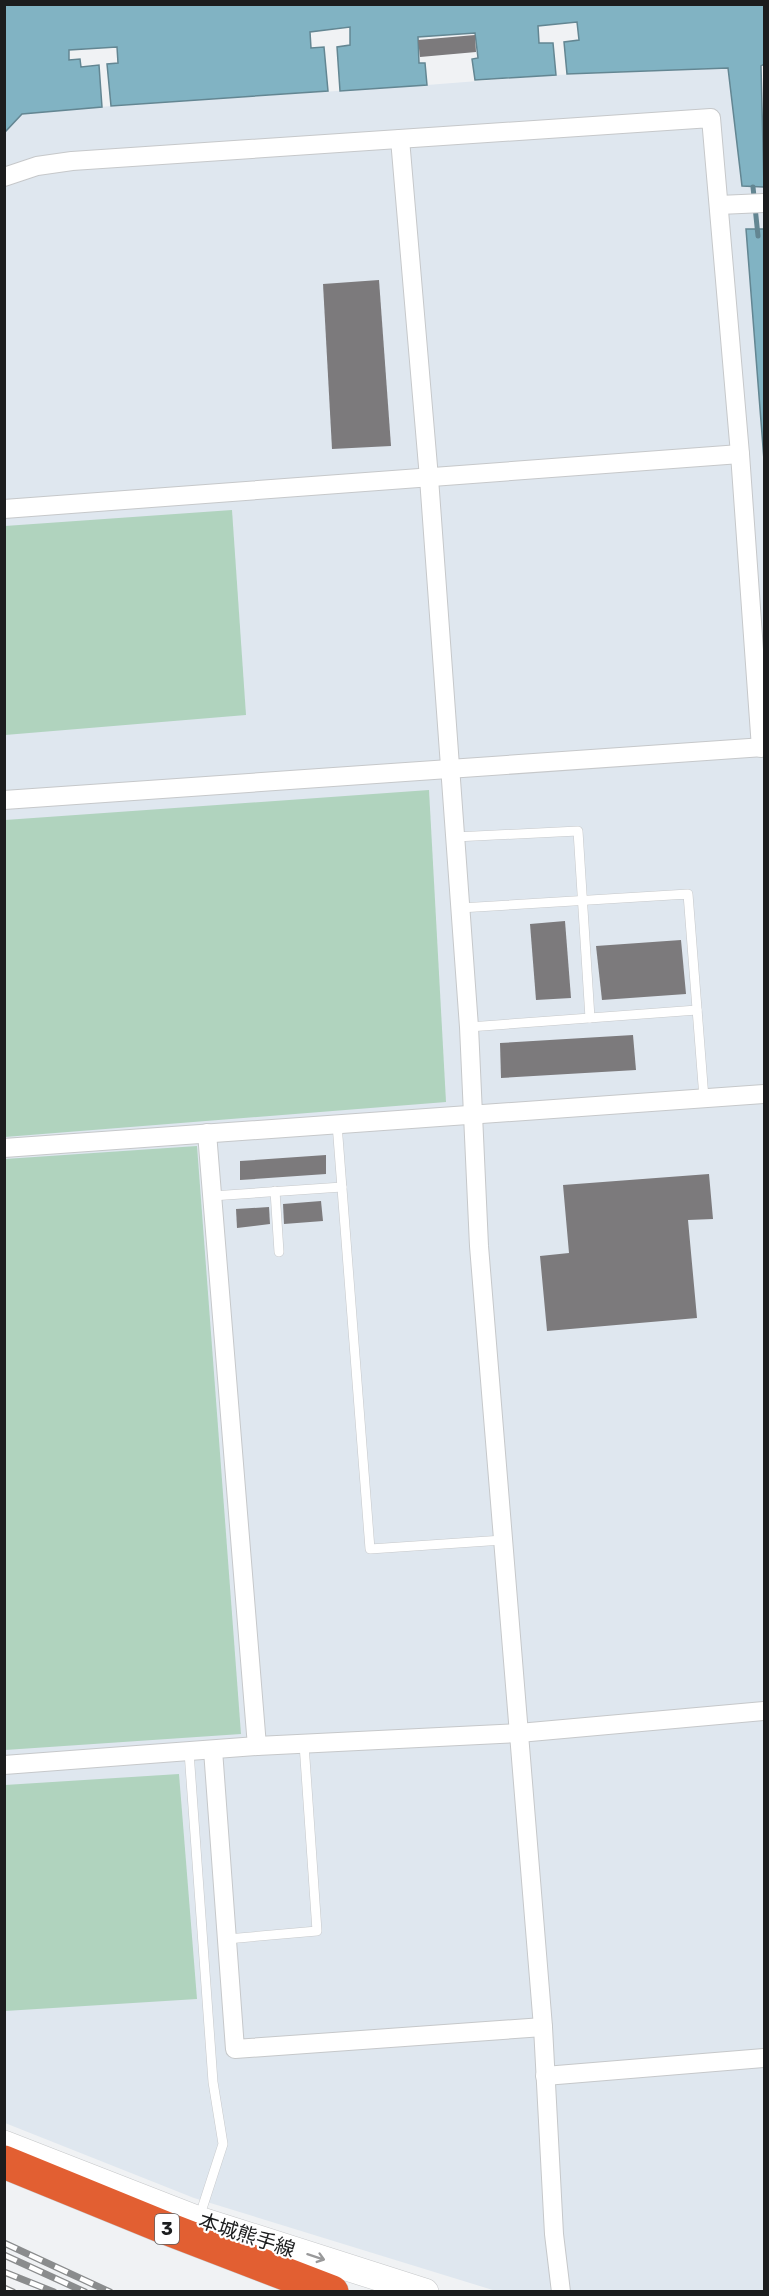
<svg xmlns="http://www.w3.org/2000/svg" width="769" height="2296" font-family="Rubik,'Noto Sans JP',sans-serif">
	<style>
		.built { fill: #dfe7ef }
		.green { fill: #b0d3be }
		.water { fill: #81b3c3; stroke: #638692; stroke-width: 1.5 }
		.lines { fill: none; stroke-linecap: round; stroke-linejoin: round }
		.stream { stroke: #638692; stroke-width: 5 }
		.building { fill: #7c7a7c }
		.service-casing { stroke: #c6c8ca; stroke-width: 10 }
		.minor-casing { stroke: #c6c8ca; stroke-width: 20 }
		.secondary-casing { stroke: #c6c8ca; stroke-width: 28 }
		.motorway-casing { stroke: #cdcdce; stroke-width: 34 }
		.service { stroke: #fff; stroke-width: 9 }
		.minor { stroke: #fff; stroke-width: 18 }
		.secondary { stroke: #fff; stroke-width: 27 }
		.motorway { stroke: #e25f32; stroke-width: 33 }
		.rail-casing { stroke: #8a8c8d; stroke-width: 7 }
		.rail { stroke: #fff; stroke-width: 4.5; stroke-dasharray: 14; stroke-linecap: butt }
		.oneway { stroke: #99999a }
		.labels { text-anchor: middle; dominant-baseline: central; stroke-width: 4.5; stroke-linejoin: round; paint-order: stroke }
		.shield { fill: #fff; stroke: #606162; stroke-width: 1.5 }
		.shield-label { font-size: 18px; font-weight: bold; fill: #1c1d1e }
		.street-label { font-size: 20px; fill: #1c1d1e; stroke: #fff }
	</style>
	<rect width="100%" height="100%" fill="#f0f2f4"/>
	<!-- built -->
	<path class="built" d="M 728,68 L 742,186 L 764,187 L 764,2291 L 496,2291 L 194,2198 L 5,2123 L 4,133 L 21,114 L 111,106 L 427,85 L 556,75 Z"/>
	<!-- green -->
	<g class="green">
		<path d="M 232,510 L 246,715 L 5,735 L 5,526 Z"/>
		<path d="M 429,790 L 446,1102 L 5,1137 L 5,820 Z"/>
		<path d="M 197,1146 L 241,1734 L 5,1750 L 5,1159 Z"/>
		<path d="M 179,1774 L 197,1999 L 5,2011 L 5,1785 Z"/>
	</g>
	<!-- water -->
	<g class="water">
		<path d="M 5,4 L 764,5 L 764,64 L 761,66 L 764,187 L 742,186 L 728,68 L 567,74 L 564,42 L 579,40 L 577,22 L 538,26 L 539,43 L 553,43 L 556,75 L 475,80 L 472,59 L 478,58 L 475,33 L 418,37 L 419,63 L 425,63 L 427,85 L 340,91 L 337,47 L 350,45 L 350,27 L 310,32 L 311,48 L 324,47 L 328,91 L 111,106 L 107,64 L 118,63 L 117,47 L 69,50 L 69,60 L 80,59 L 81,67 L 99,65 L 102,107 L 22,114 L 5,132 Z"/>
		<path d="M 746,229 L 764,229 L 764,460 Z"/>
	</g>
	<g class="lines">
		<!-- stream -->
		<path class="stream" d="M 753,187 L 758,236"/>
	</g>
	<!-- building -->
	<g class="building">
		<path d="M 475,35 L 476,52 L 420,57 L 418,40 Z"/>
		<path d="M 379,280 L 391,446 L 332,449 L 323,284 Z"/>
		<path d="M 565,921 L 571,998 L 536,1000 L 530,924 Z"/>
		<path d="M 681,940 L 686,994 L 602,1000 L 596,946 Z"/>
		<path d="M 633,1035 L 636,1070 L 501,1078 L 500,1043 Z"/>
		<path d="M 326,1155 L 326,1174 L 240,1180 L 240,1161 Z"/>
		<path d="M 709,1174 L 713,1219 L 688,1220 L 697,1318 L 547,1331 L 540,1256 L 569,1253 L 563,1185 Z"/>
		<path d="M 321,1201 L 323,1221 L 284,1224 L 283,1204 Z"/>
		<path d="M 269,1207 L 270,1224 L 237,1228 L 236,1209 Z"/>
	</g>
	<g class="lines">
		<defs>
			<g id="service">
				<path d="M 455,837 L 578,831 L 590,1018"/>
				<path d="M 460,908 L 688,894 L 704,1098"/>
				<path d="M 469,1027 L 697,1010"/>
				<path d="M 337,1124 L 370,1549 L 503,1540"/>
				<path d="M 275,1191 L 279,1252"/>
				<path d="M 212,1196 L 342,1187"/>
				<path d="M 189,1752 L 213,2082 L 223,2144 L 199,2218"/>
				<path d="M 227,1939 L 317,1931 L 304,1744"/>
			</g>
			<g id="minor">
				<path d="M 400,139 L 429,478 L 469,1027 L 479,1246 L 543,2027 L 554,2234 L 561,2292"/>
				<path d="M 4,177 L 37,166 L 72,161 L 711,118 L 740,454 L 761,748"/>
				<path d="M 719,205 L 764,203"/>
				<path d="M 4,509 L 740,454"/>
				<path d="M 4,800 L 764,747"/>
				<path d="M 207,1133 L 257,1746"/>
				<path d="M 4,1148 L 764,1094"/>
				<path d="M 213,1750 L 235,2049 L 543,2027"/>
				<path d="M 4,1765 L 257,1746 L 519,1733 L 764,1711"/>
				<path d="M 545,2076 L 764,2058"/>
			</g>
			<path id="secondary" d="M 4,2144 L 199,2220 L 425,2292"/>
			<path id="motorway" d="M 4,2162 L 168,2229 L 332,2292"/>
		</defs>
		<!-- service casing -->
		<use href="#service" class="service-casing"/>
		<!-- minor casing -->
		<use href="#minor" class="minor-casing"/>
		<!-- secondary casing -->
		<use href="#secondary" class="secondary-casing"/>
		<!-- motorway casing -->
		<use href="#motorway" class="motorway-casing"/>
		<!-- service -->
		<use href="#service" class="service"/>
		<!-- minor -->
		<use href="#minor" class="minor"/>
		<!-- secondary -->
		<use href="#secondary" class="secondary"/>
		<!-- motorway -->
		<use href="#motorway" class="motorway"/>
		<defs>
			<g id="rail">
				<path d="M 4,2243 L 110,2292"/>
				<path d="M 4,2255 L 85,2292"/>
				<path d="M 4,2272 L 54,2292"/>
				<path d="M 4,2288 L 13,2292"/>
			</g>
		</defs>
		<!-- rail casing -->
		<use href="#rail" class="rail-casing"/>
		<!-- rail -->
		<use href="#rail" class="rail"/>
	</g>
	<!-- one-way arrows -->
	<defs><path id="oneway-shaft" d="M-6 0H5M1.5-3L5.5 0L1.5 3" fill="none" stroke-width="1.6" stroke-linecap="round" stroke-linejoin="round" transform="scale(1.5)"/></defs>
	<use class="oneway" href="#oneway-shaft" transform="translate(316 2257) rotate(18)"/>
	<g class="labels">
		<!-- shield labels -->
		<rect class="shield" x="155" y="2214" width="24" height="30" rx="4.5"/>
		<g class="shield-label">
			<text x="167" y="2229">3</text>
		</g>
		<!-- street labels -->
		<g class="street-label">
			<text transform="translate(247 2235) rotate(18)">本城熊手線</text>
		</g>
	</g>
	<!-- border -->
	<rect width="769" height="2296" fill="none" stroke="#1c1d1e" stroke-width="12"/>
</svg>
